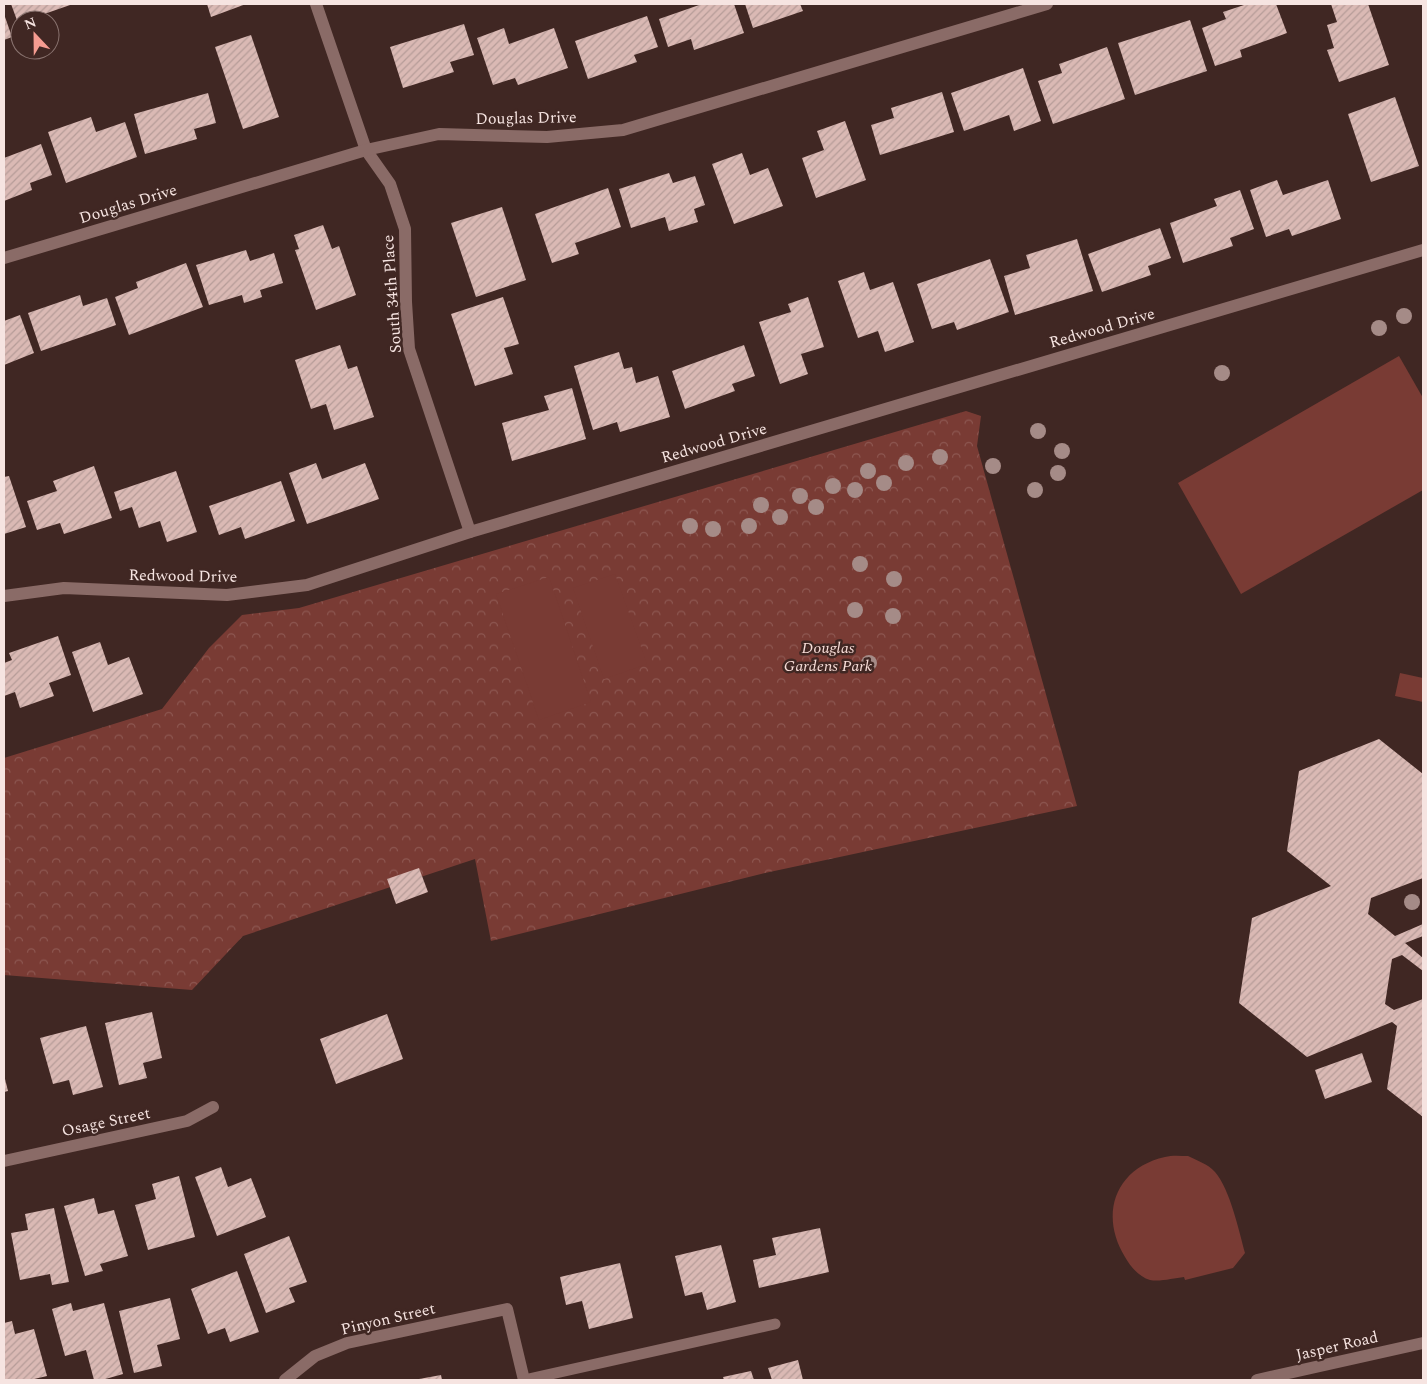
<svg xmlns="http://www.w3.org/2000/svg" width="1427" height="1384" font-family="Spectral,serif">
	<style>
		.park { fill: url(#park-crowns) }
		.pitch { fill: #793b34 }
		.building { fill: url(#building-hatch) }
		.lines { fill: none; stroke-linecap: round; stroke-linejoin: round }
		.service { stroke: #8a6b67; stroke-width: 11 }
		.minor { stroke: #8a6b67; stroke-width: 12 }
		.tertiary { stroke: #8a6b67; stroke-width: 12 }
		.tree { fill: #a58b87 }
		.labels { text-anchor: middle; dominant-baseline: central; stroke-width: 5; stroke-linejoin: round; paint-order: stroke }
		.street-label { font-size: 16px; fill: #f6e4e1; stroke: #402723 }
		.park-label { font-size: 16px; font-style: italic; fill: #f8ddd8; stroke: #402723 }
	</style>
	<defs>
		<pattern id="park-crowns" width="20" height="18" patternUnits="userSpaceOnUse" patternTransform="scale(1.25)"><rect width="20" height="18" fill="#793b34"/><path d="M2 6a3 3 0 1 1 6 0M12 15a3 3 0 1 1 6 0" fill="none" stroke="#8d5751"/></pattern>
		<pattern id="building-hatch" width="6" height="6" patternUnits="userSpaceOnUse" patternTransform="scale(1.25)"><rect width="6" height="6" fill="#dab9b4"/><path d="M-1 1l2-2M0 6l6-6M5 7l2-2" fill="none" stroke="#b69c98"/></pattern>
	</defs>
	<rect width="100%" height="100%" fill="#402723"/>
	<!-- park -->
	<path class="park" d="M 966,411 L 981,416 L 977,446 L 1077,806 L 765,873 L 491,941 L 475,859 L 243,936 L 192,990 L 4,975 L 4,758 L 162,709 L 209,648 L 242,615 L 299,608 Z"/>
	<!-- pitch -->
	<g class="pitch">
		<path d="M 1399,356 L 1423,398 L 1423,490 L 1241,594 L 1178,483 Z"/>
		<path d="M 615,574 L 647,664 L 604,679 L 573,588 Z"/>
		<path d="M 549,577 L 591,702 L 539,720 L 496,594 Z"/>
		<path d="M 1400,673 L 1423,678 L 1423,702 L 1395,696 Z"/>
		<path d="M 1188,1156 C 1198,1161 1208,1164 1215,1172 C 1230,1189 1239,1231 1245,1253 L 1233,1268 L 1185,1280 L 1184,1277 C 1174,1278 1160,1282 1150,1280 C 1139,1277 1130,1266 1125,1257 C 1099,1215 1115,1168 1165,1157 C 1172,1155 1181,1156 1188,1156 Z"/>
	</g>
	<!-- building -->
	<g class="building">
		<path d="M 11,4 L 73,4 L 27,20 L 20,20 L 18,23 Z"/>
		<path d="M 207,4 L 246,4 L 211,17 Z"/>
		<path d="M 702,4 L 734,4 L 744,33 L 694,50 L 691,39 L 668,47 L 659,19 Z"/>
		<path d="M 745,4 L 800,4 L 803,11 L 753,28 Z"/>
		<path d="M 1247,4 L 1276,4 L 1287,33 L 1240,50 L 1242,57 L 1215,66 L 1202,28 L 1226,19 L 1223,12 Z"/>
		<path d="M 1331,4 L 1368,4 L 1389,65 L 1339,82 L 1327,50 L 1334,48 L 1327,25 L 1337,22 Z"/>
		<path d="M 4,14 L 12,37 L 4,40 Z"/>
		<path d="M 647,16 L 658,47 L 634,55 L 637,62 L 588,79 L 575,41 Z"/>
		<path d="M 1190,20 L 1207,71 L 1135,95 L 1118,43 Z"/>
		<path d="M 464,24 L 474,55 L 450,62 L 454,72 L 403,88 L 390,47 Z"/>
		<path d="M 504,28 L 509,44 L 554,28 L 568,68 L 518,85 L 515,78 L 493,85 L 477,38 Z"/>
		<path d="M 251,35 L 279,117 L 243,129 L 215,47 Z"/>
		<path d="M 1107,47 L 1125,99 L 1053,124 L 1038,81 L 1062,73 L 1059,64 Z"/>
		<path d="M 1023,68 L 1041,121 L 1014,131 L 1009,115 L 964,131 L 951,93 Z"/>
		<path d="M 942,92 L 954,132 L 880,155 L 871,125 L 894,118 L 891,108 Z"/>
		<path d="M 208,93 L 216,123 L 194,129 L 197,139 L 145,154 L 134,114 Z"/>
		<path d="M 1395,97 L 1419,166 L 1371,182 L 1348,114 Z"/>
		<path d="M 91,117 L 96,132 L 125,122 L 137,157 L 66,183 L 48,132 Z"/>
		<path d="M 845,121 L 866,180 L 816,198 L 802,158 L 824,150 L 817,131 Z"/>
		<path d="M 41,144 L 52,175 L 30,183 L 32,190 L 4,201 L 4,158 Z"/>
		<path d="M 742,153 L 750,175 L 768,168 L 783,206 L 734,224 L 712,164 Z"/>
		<path d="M 669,173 L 673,183 L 695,176 L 705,205 L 694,209 L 698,222 L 669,231 L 665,217 L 631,228 L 619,189 Z"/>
		<path d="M 1277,180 L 1283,195 L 1328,180 L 1341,219 L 1292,236 L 1289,229 L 1266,237 L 1250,190 Z"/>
		<path d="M 608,188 L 621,227 L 575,243 L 579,254 L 552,263 L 535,214 Z"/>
		<path d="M 1240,190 L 1254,229 L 1230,238 L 1233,246 L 1183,263 L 1170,223 L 1217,206 L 1214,199 Z"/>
		<path d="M 502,207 L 526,280 L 476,297 L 451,223 Z"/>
		<path d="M 323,225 L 332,249 L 339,246 L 356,295 L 316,310 L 295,250 L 299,249 L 294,235 Z"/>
		<path d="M 1160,228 L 1171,258 L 1148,266 L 1151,275 L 1102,292 L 1088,254 Z"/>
		<path d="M 1077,239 L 1093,291 L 1015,315 L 1004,276 L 1030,268 L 1026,255 Z"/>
		<path d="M 246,250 L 250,261 L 274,253 L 283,283 L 260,290 L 262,297 L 244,303 L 242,295 L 209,305 L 196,265 Z"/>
		<path d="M 990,259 L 1009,312 L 957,330 L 954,322 L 932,329 L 917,284 Z"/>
		<path d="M 186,263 L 203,307 L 129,335 L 115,297 L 138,288 L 136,282 Z"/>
		<path d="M 864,272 L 870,290 L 893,282 L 914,342 L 885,352 L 878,331 L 858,338 L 838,281 Z"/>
		<path d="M 80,295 L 83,306 L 107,298 L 116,325 L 41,351 L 28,313 Z"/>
		<path d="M 503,297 L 519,344 L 504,348 L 513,374 L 475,386 L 451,314 Z"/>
		<path d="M 808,297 L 824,347 L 801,354 L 808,374 L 780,384 L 759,322 L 791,312 L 788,304 Z"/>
		<path d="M 20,315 L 34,353 L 4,365 L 4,321 Z"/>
		<path d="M 340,345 L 348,369 L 357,366 L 374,417 L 334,430 L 326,404 L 311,409 L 295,360 Z"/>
		<path d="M 744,345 L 755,376 L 732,384 L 735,391 L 685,409 L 672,371 Z"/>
		<path d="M 619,352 L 624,369 L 632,367 L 636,383 L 658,376 L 670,417 L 620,432 L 617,422 L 593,430 L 574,366 Z"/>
		<path d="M 572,388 L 586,439 L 512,461 L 502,423 L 549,410 L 544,396 Z"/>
		<path d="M 316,463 L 322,479 L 365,463 L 379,499 L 307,524 L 289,473 Z"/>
		<path d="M 94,466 L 112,518 L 64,534 L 60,523 L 37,530 L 27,501 L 57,491 L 53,481 Z"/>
		<path d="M 176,471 L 197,532 L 167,542 L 160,521 L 139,528 L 132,507 L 120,511 L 114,492 Z"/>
		<path d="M 9,476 L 26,527 L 4,534 L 4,477 Z"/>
		<path d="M 281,481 L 295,521 L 245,539 L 241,527 L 219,535 L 209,506 Z"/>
		<path d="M 58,636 L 71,675 L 49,683 L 54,696 L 20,708 L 15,692 L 4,696 L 4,663 L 12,660 L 9,653 Z"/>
		<path d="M 100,642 L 108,665 L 129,657 L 143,694 L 93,712 L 72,652 Z"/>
		<path d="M 1379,739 L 1423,774 L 1423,878 L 1371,898 L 1368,914 L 1395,936 L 1423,924 L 1423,936 L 1405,943 L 1423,958 L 1423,971 L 1402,955 L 1392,959 L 1385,1004 L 1394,1010 L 1423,999 L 1423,1117 L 1387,1089 L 1397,1026 L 1392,1022 L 1307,1057 L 1239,1003 L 1252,918 L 1331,886 L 1287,851 L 1299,771 Z"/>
		<path d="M 419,868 L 428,892 L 396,904 L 387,879 Z"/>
		<path d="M 152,1012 L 162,1058 L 143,1063 L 147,1078 L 119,1085 L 105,1023 Z"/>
		<path d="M 387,1014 L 403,1059 L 336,1084 L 320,1039 Z"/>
		<path d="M 86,1026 L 103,1087 L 73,1095 L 69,1080 L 53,1084 L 40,1038 Z"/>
		<path d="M 1362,1053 L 1372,1082 L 1325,1099 L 1315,1070 Z"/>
		<path d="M 4,1075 L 8,1091 L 4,1092 Z"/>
		<path d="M 221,1167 L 228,1187 L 251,1178 L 266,1217 L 217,1236 L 195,1177 Z"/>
		<path d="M 179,1176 L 195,1237 L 148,1250 L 135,1205 L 156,1199 L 152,1184 Z"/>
		<path d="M 94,1198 L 98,1214 L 114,1210 L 128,1256 L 100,1264 L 103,1271 L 85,1276 L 64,1206 Z"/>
		<path d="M 54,1208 L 69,1282 L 52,1285 L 50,1274 L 20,1280 L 11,1233 L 28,1230 L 25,1214 Z"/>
		<path d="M 820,1228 L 829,1272 L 759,1288 L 753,1260 L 776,1255 L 772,1238 Z"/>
		<path d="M 289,1236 L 307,1282 L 289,1288 L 295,1302 L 266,1313 L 244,1254 Z"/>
		<path d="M 721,1245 L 736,1302 L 707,1310 L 702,1292 L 685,1296 L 675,1256 Z"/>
		<path d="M 620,1263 L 633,1318 L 589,1329 L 582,1301 L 566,1305 L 560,1277 Z"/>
		<path d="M 237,1271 L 259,1332 L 230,1342 L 225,1328 L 208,1334 L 191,1289 Z"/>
		<path d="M 170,1298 L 180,1339 L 157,1345 L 162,1366 L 134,1373 L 119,1311 Z"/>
		<path d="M 71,1303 L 73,1311 L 104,1303 L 123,1374 L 102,1380 L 94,1380 L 86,1350 L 65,1356 L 52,1309 Z"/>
		<path d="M 12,1321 L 15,1334 L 34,1329 L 47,1376 L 30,1380 L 4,1380 L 4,1323 Z"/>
		<path d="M 798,1360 L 803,1380 L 772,1380 L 768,1368 Z"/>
		<path d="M 751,1371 L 754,1380 L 724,1380 L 723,1377 Z"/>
		<path d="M 441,1375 L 442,1380 L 419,1380 L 419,1379 Z"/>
	</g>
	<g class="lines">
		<!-- service -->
		<path class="service" d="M 524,1380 L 775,1324"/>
		<!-- minor -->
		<g class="minor">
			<path d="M 316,4 L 366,150 L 390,184 L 405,229 L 406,302 L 409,349 L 470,532"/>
			<path d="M 4,258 L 366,150 L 439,134 L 547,137 L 623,130 L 1047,4"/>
			<path d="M 4,596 L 64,588 L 227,595 L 307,585 L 470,532 L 1423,250"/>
			<path d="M 4,1161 L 187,1121 L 213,1107"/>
			<path d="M 285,1380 L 315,1356 L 347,1343 L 507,1309 L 524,1380"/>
		</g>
		<!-- tertiary -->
		<path class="tertiary" d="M 1257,1380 L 1423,1343"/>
	</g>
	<!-- trees -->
	<g class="tree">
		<circle cx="1404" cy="316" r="8"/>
		<circle cx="1379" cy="328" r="8"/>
		<circle cx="1222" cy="373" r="8"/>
		<circle cx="1038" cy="431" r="8"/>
		<circle cx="1062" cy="451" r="8"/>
		<circle cx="940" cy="457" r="8"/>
		<circle cx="906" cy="463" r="8"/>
		<circle cx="993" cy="466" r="8"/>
		<circle cx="868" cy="471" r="8"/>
		<circle cx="1058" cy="473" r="8"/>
		<circle cx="884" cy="483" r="8"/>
		<circle cx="833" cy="486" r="8"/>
		<circle cx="855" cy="490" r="8"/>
		<circle cx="1035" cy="490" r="8"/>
		<circle cx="800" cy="496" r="8"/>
		<circle cx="761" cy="505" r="8"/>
		<circle cx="816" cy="507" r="8"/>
		<circle cx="780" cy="517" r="8"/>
		<circle cx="690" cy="526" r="8"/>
		<circle cx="749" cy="526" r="8"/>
		<circle cx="713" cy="529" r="8"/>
		<circle cx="860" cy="564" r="8"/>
		<circle cx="894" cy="579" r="8"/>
		<circle cx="855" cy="610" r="8"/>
		<circle cx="893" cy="616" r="8"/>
		<circle cx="869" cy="663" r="8"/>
		<circle cx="1412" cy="902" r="8"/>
	</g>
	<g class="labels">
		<!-- street labels -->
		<g class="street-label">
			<text transform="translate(526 118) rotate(-1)">Douglas Drive</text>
			<text transform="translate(128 204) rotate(-17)">Douglas Drive</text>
			<text transform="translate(392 294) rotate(-94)">South 34th Place</text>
			<text transform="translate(1102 328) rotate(-16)">Redwood Drive</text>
			<text transform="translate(714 443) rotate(-16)">Redwood Drive</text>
			<text transform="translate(183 576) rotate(1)">Redwood Drive</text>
			<text transform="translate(106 1122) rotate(-12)">Osage Street</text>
			<text transform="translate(388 1319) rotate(-13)">Pinyon Street</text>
			<text transform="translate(1337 1346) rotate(-13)">Jasper Road</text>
		</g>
		<!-- park labels -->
		<g class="park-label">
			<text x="828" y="648">Douglas<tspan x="828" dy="18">Gardens Park</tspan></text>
		</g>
	</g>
	<!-- border -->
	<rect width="1427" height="1384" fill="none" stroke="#f6e4e1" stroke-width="10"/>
	<!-- north arrow -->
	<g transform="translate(35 35) rotate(338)"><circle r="24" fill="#402723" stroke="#89736f"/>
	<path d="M0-4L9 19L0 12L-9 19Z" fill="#f59c91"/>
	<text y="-8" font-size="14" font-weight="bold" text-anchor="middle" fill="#f6e4e1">N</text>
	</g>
</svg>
